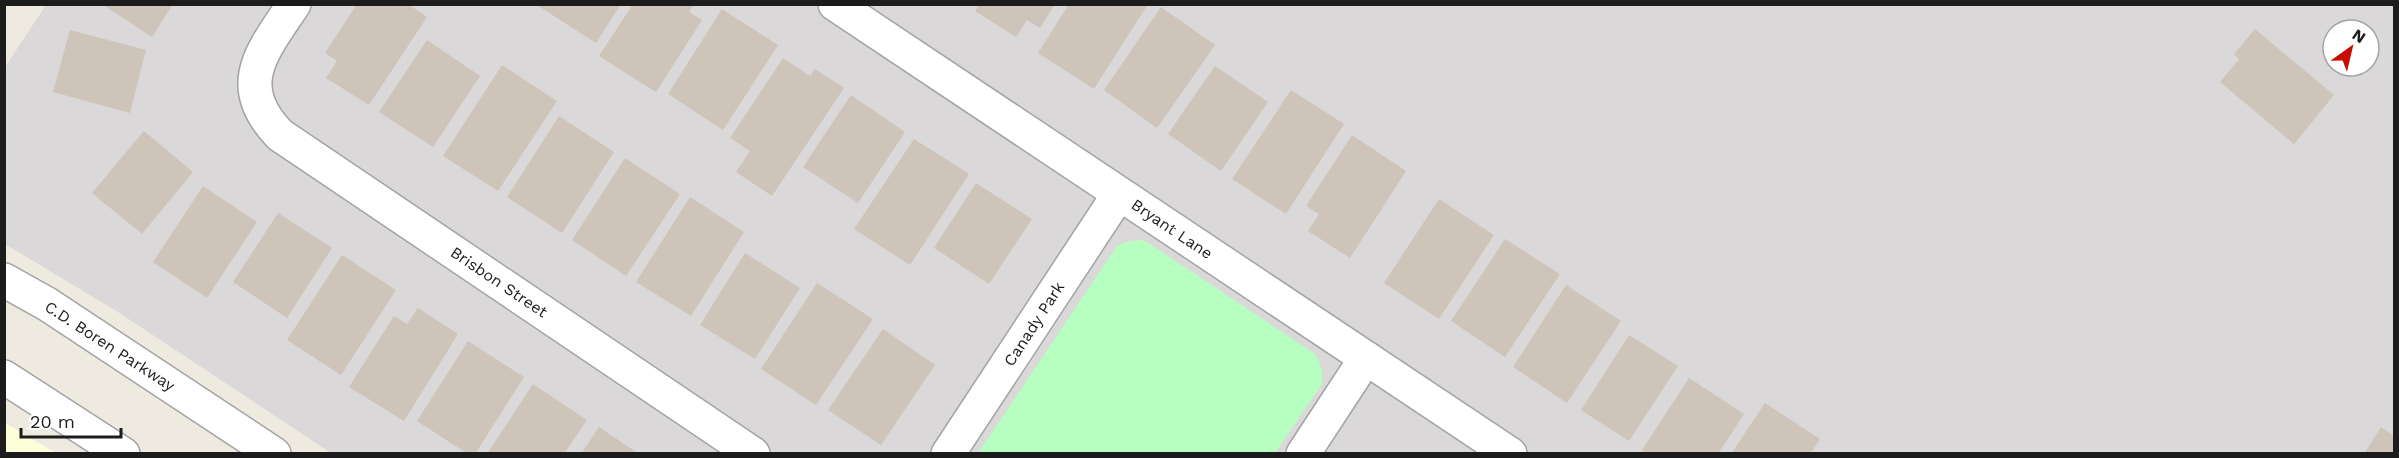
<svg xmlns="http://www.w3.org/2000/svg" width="2399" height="458" font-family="'Work Sans',sans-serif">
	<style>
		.residential { fill: #dad8d8; fill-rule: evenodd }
		.education { fill: #fdffd8 }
		.park { fill: #b6ffc1 }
		.building { fill: #cec4b9 }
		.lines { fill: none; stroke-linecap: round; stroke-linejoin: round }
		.minor-casing { stroke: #a3a3a3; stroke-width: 36 }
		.minor { stroke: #fff; stroke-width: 33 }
		.labels { text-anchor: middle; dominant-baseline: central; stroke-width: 4.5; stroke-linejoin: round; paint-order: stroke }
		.street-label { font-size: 16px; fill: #1c1c1c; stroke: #fff }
	</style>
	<rect width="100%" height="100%" fill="#eeeae0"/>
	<!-- residential -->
	<path class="residential" d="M 46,5 L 2394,5 L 2394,453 L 331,453 L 118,312 L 5,244 L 5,67 ZM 2333,30 L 2369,30 L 2369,66 L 2333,66 Z"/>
	<!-- education -->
	<path class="education" d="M 5,423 L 56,453 L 5,453 Z"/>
	<!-- park -->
	<path class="park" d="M 1141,240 L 1147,242 L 1315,354 C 1321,364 1323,372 1322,384 L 1275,453 L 978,453 L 1117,246 L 1125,242 Z"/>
	<!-- building -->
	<g class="building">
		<path d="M 102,4 L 173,4 L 152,37 Z"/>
		<path d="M 357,4 L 408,4 L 427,17 L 369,105 L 326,78 L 337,61 L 325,53 Z"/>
		<path d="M 541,4 L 621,4 L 596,43 L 540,7 Z"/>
		<path d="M 633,4 L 694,4 L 689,12 L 702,20 L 656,92 L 599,56 Z"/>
		<path d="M 980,4 L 1055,4 L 1040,28 L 1027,20 L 1016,37 L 975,11 Z"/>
		<path d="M 1069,4 L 1148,4 L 1094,89 L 1038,53 Z"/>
		<path d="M 1161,7 L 1215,45 L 1157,128 L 1104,90 Z"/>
		<path d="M 722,9 L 778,45 L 723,130 L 668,94 Z"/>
		<path d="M 2255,29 L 2334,95 L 2294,144 L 2220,82 L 2239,59 L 2234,54 Z"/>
		<path d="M 70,30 L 146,50 L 130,113 L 53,92 Z"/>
		<path d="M 427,40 L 480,76 L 433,147 L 379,112 Z"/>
		<path d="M 783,58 L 810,76 L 815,69 L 844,88 L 772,196 L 736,172 L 750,151 L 730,138 Z"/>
		<path d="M 502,65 L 557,101 L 498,191 L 443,156 Z"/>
		<path d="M 1215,66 L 1268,102 L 1221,171 L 1168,134 Z"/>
		<path d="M 1291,90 L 1344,124 L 1286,214 L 1232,179 Z"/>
		<path d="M 851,95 L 905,132 L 858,203 L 803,167 Z"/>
		<path d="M 559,116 L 614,152 L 562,233 L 507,197 Z"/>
		<path d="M 144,131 L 193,172 L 142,234 L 92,193 Z"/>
		<path d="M 1352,135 L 1406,171 L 1350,258 L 1308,231 L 1319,214 L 1306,206 Z"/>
		<path d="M 914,139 L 969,174 L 910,265 L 854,229 Z"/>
		<path d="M 625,158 L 680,194 L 626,276 L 572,240 Z"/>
		<path d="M 976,183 L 1032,219 L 989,284 L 934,248 Z"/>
		<path d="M 203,186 L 257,222 L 207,298 L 153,262 Z"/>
		<path d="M 690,197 L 744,232 L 691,316 L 636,282 Z"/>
		<path d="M 1439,199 L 1494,235 L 1439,319 L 1384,283 Z"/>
		<path d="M 278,213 L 332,248 L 287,318 L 233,282 Z"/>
		<path d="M 1505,239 L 1560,274 L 1505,357 L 1451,321 Z"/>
		<path d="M 745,253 L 800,288 L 755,359 L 700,325 Z"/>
		<path d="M 342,255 L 396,290 L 341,375 L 287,340 Z"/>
		<path d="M 817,283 L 873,319 L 816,405 L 761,369 Z"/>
		<path d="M 1566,285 L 1621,321 L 1567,403 L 1513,367 Z"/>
		<path d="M 418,308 L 458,334 L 404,421 L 349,387 L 394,316 L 407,324 Z"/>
		<path d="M 883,329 L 935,365 L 881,445 L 828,410 Z"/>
		<path d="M 1629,335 L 1678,366 L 1629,441 L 1581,410 Z"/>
		<path d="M 468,341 L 524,377 L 475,454 L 468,454 L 417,421 Z"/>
		<path d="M 1689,378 L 1744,414 L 1718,454 L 1648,454 L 1642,450 Z"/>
		<path d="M 533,384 L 587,420 L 564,454 L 487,454 Z"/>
		<path d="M 1765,403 L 1820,439 L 1810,454 L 1731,454 Z"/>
		<path d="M 599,427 L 639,454 L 581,454 Z"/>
		<path d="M 2381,427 L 2394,436 L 2394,454 L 2364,454 Z"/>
	</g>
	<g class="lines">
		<defs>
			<g id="minor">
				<path d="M 294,4 C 262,52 232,85 280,135 L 753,454"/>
				<path d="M 835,4 L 1510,454"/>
				<path d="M 4,280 L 47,304 L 274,454"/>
				<path d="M 4,377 L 123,454"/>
				<path d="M 948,454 L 1119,194"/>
				<path d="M 1303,454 L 1366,358"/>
			</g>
		</defs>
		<!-- minor casing -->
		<use href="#minor" class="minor-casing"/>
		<!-- minor -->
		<use href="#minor" class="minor"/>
	</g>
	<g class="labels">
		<!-- street labels -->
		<g class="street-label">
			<text transform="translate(1172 229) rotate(34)">Bryant Lane</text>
			<text transform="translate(499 282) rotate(34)">Brisbon Street</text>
			<text transform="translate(1034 324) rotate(-57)">Canady Park</text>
			<text transform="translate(110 346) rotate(33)">C.D. Boren Parkway</text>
		</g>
	</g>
	<!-- border -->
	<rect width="2399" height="458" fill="none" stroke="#1c1c1c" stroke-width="12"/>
	<!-- north arrow -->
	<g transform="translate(2351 48) rotate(34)"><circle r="28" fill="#ffffff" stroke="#a4a4a4" stroke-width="1.5"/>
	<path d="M0-4.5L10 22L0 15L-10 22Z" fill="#c70d00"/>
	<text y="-9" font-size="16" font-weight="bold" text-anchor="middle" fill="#1c1c1c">N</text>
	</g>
	<!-- scale -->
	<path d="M21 428v9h100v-9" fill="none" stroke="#1c1c1c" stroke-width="3"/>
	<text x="30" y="428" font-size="18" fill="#1c1c1c" stroke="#ffffff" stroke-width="4.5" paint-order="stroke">20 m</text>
</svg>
